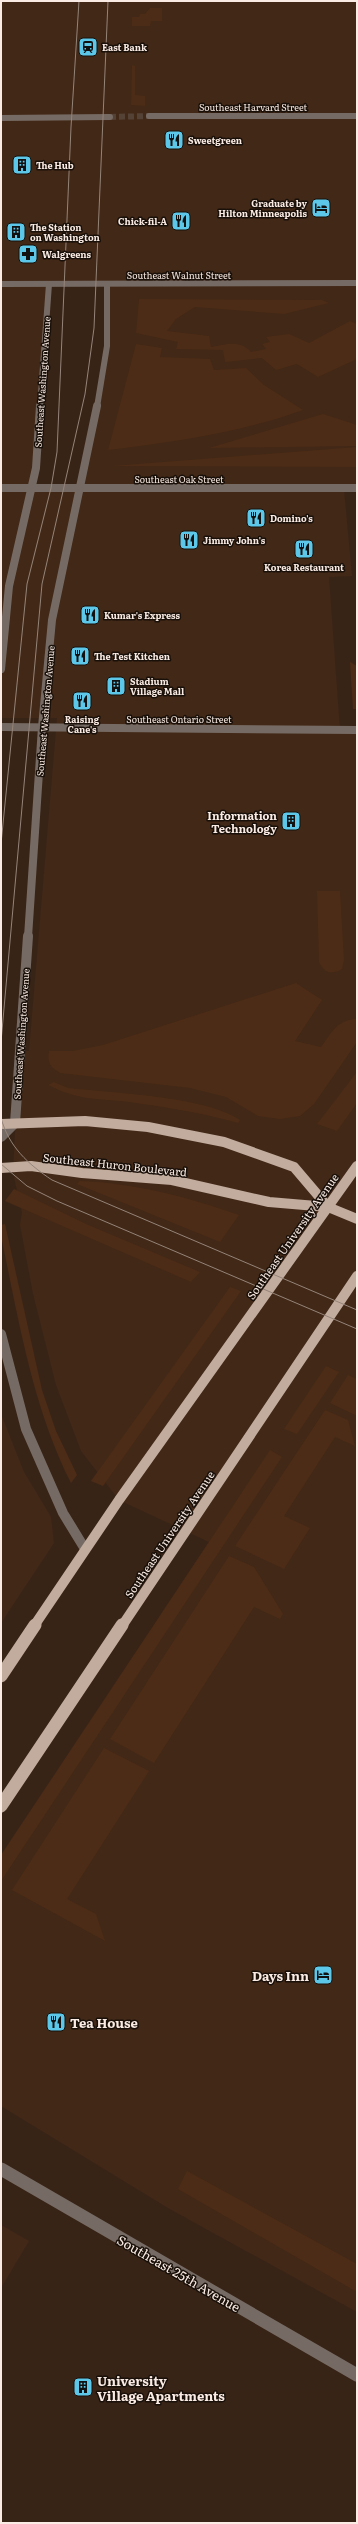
<svg xmlns="http://www.w3.org/2000/svg" width="358" height="2524" font-family="Literata,serif">
	<style>
		.built { fill: #422817; fill-rule: evenodd }
		.green { fill: #4c2c16 }
		.lines { fill: none; stroke-linecap: round; stroke-linejoin: round }
		.minor-tunnel { stroke: #554236; stroke-width: 6; stroke-dasharray: 6 3; stroke-linecap: butt }
		.minor-far3 { stroke: #766b64; stroke-width: 6 }
		.minor-far2 { stroke: #766b64; stroke-width: 8 }
		.minor-far1 { stroke: #766b64; stroke-width: 10 }
		.minor { stroke: #766b64; stroke-width: 13 }
		.major-far1 { stroke: #c2ac9e; stroke-width: 10 }
		.major { stroke: #c2ac9e; stroke-width: 13 }
		.tram { stroke: #958479; stroke-width: 1 }
		.labels { text-anchor: middle; dominant-baseline: central; stroke-width: 3; stroke-linejoin: round; paint-order: stroke }
		.far-poi-label { font-size: 9px; font-weight: bold; fill: #faece4; stroke: #19100a; text-anchor: start }
		.far-street-label { font-size: 9px; fill: #faece4; stroke: #19100a }
		.poi-label { font-size: 11px; font-weight: bold; fill: #faece4; stroke: #19100a; text-anchor: end }
		.street-label { font-size: 11px; fill: #faece4; stroke: #19100a }
		.near-poi-label { font-size: 13px; font-weight: bold; fill: #faece4; stroke: #19100a; text-anchor: start }
		.near-street-label { font-size: 13px; fill: #faece4; stroke: #19100a }
	</style>
	<rect width="100%" height="100%" fill="#382417"/>
	<!-- built -->
	<g class="built">
		<path d="M 1,1 L 357,1 L 357,488 L 344,489 L 352,576 L 329,577 L 340,730 L 357,730 L 357,2312 L 168,2208 L 1,2106 L 1,1856 L 209,1542 L 119,1500 L 81,1451 L 56,1385 L 33,1294 L 20,1225 L 22,1213 L 13,1173 L 19,1051 L 29,1051 L 57,718 L 1,718 ZM 49,284 L 107,284 L 107,346 L 78,488 L 32,488 Z"/>
		<path d="M 1,1414 L 24,1472 L 51,1517 L 54,1543 L 1,1623 Z"/>
		<path d="M 1,2225 L 29,2241 L 1,2288 Z"/>
	</g>
	<!-- green -->
	<g class="green">
		<path d="M 150,8 L 162,8 L 162,21 L 151,21 L 150,26 L 132,26 L 132,17 L 139,17 L 140,14 L 145,14 Z"/>
		<path d="M 132,65 L 135,66 L 135,95 L 145,96 L 145,106 L 131,105 Z"/>
		<path d="M 139,299 L 322,300 L 329,303 L 284,314 L 195,307 L 176,319 L 167,331 L 209,336 L 211,347 C 226,345 239,339 251,352 L 266,349 L 262,344 L 270,342 L 266,337 L 289,334 L 309,343 L 350,321 L 357,324 L 357,359 L 318,377 L 297,364 L 276,370 L 262,358 L 225,362 L 223,350 L 176,349 L 178,342 L 136,333 Z"/>
		<path d="M 136,344 L 162,348 L 160,357 L 210,359 L 214,370 L 246,368 L 264,385 L 303,410 C 239,433 175,442 108,450 Z"/>
		<path d="M 323,414 L 357,425 L 357,446 L 209,448 Z"/>
		<path d="M 357,447 L 357,467 L 112,466 Z"/>
		<path d="M 350,662 L 357,666 L 357,709 L 353,709 Z"/>
		<path d="M 317,891 L 340,891 L 344,960 L 342,969 C 332,975 324,973 319,962 Z"/>
		<path d="M 296,983 L 322,1000 L 295,1041 L 321,1047 C 331,1033 338,1019 357,1019 L 357,1042 L 314,1104 L 300,1116 L 280,1119 L 258,1116 L 226,1097 L 190,1088 L 60,1073 C 50,1067 47,1063 49,1051 L 73,1051 L 103,1045 Z"/>
		<path d="M 357,1072 L 357,1103 L 337,1131 L 317,1124 Z"/>
		<path d="M 54,1082 L 68,1088 C 112,1093 205,1096 240,1120 L 238,1123 C 203,1113 166,1107 129,1102 C 95,1098 80,1101 48,1085 Z"/>
		<path d="M 80,1181 C 135,1183 187,1197 239,1215 L 220,1242 L 77,1184 Z"/>
		<path d="M 14,1189 L 86,1224 L 200,1272 L 191,1282 L 5,1201 Z"/>
		<path d="M 5,1224 L 42,1390 L 56,1431 L 77,1475 L 71,1483 C 32,1405 19,1321 1,1236 L 1,1225 Z"/>
		<path d="M 230,1287 L 241,1291 L 103,1486 L 91,1481 Z"/>
		<path d="M 326,1366 L 339,1372 L 297,1434 L 284,1429 Z"/>
		<path d="M 348,1375 L 357,1379 L 357,1416 L 330,1403 Z"/>
		<path d="M 325,1410 L 348,1420 L 355,1446 L 335,1437 L 284,1516 L 310,1528 L 284,1569 L 235,1546 Z"/>
		<path d="M 270,1450 L 282,1457 L 1,1881 L 1,1855 Z"/>
		<path d="M 229,1556 L 254,1567 L 283,1614 L 280,1619 L 254,1607 L 154,1763 L 110,1739 Z"/>
		<path d="M 104,1748 L 149,1771 L 67,1899 L 96,1914 L 105,1941 L 12,1890 Z"/>
		<path d="M 187,2171 L 357,2264 L 357,2292 L 178,2189 Z"/>
	</g>
	<g class="lines">
		<!-- minor-tunnel -->
		<path class="minor-tunnel" d="M 110,117 L 149,116"/>
		<!-- minor-far3 -->
		<g class="minor-far3">
			<path d="M 149,116 L 357,116"/>
			<path d="M 1,118 L 110,117"/>
			<path d="M 1,284 L 357,283"/>
			<path d="M 40,407 L 49,284"/>
			<path d="M 97,407 L 107,346 L 107,284"/>
		</g>
		<!-- minor-far2 -->
		<g class="minor-far2">
			<path d="M 1,488 L 357,488"/>
			<path d="M 1,669 L 9,586 L 36,468 L 40,406"/>
			<path d="M 1,727 L 357,730"/>
			<path d="M 28,937 L 42,727 L 52,620 L 97,406"/>
		</g>
		<!-- minor-far1 -->
		<g class="minor-far1">
			<path d="M 1,1137 L 15,1123 L 28,936"/>
			<path d="M 1,1334 L 26,1429 L 63,1513 L 85,1549"/>
		</g>
		<!-- minor -->
		<path class="minor" d="M 1,2169 L 357,2375"/>
		<!-- major-far1 -->
		<g class="major-far1">
			<path d="M 1,1124 L 85,1121 L 148,1127 L 224,1142 L 294,1167 L 328,1207"/>
			<path d="M 1,1168 L 31,1166 L 82,1173 L 172,1180 L 269,1202 L 328,1207 L 357,1219"/>
			<path d="M 34,1626 L 119,1500 L 357,1166"/>
			<path d="M 122,1626 L 357,1276"/>
		</g>
		<!-- major -->
		<g class="major">
			<path d="M 1,1676 L 35,1625"/>
			<path d="M 1,1806 L 122,1625"/>
		</g>
		<!-- tram -->
		<g class="tram">
			<path d="M 1,844 L 27,584 L 51,488 L 57,452 L 71,127 L 79,1"/>
			<path d="M 1,1042 L 42,584 L 85,394 L 94,328 L 108,1"/>
			<path d="M 1,1118 C 9,1147 28,1164 52,1180 L 357,1310"/>
			<path d="M 1,1164 L 27,1186 L 57,1201 L 357,1329"/>
		</g>
	</g>
	<!-- icons -->
	<defs>
		<symbol id="station-square" viewBox="-11 -11 22 22"><rect x="-9" y="-9" width="18" height="18" rx="4" fill="#5cc7e8" stroke="#19100a"/><path d="M-3-6H3Q5-6 5-4V2Q5 4 3 4L4.5 6H3L1.5 4h-3L-3 6H-4.5L-3 4Q-5 4-5 2V-4Q-5-6-3-6ZM-3.5-4v3h7v-3ZM-3.5 1v1.5H-2V1ZM2 1v1.5H3.5V1Z" fill="#111"/></symbol>
		<symbol id="restaurant-square" viewBox="-11 -11 22 22"><rect x="-9" y="-9" width="18" height="18" rx="4" fill="#5cc7e8" stroke="#19100a"/><path d="M-5-6h1v4h1v-4h1v4h1v-4h1v5L-1.5 .5V6h-2V.5L-5-1ZM5-6V6H3V1.5H1.5Q1.5-4 5-6Z" fill="#111"/></symbol>
		<symbol id="building-square" viewBox="-11 -11 22 22"><rect x="-9" y="-9" width="18" height="18" rx="4" fill="#5cc7e8" stroke="#19100a"/><path d="M-4-6H4V6H1V3H-1V6H-4ZM-2.5-4.3h1.7v1.8h-1.7ZM.8-4.3h1.7v1.8H.8ZM-2.5-1h1.7V.8h-1.7ZM.8-1h1.7V.8H.8Z" fill="#111"/></symbol>
		<symbol id="hotel-square" viewBox="-11 -11 22 22"><rect x="-9" y="-9" width="18" height="18" rx="4" fill="#5cc7e8" stroke="#19100a"/><path d="M-6-4.5h1.5V1H6V5H4.5V3h-9V5H-6ZM-4 0a1.8 1.8 0 1 1 3.6 0ZM.5 0V-2.5h3Q6-2.5 6 0Z" fill="#111"/></symbol>
		<symbol id="pharmacy-square" viewBox="-11 -11 22 22"><rect x="-9" y="-9" width="18" height="18" rx="4" fill="#5cc7e8" stroke="#19100a"/><path d="M-2-6h4v4h4v4h-4v4h-4v-4h-4v-4h4Z" fill="#111"/></symbol>
	</defs>
	<g fill-rule="evenodd">
		<use href="#station-square" x="77" y="36" width="22" height="22"/>
		<use href="#restaurant-square" x="163" y="129" width="22" height="22"/>
		<use href="#building-square" x="11" y="154" width="22" height="22"/>
		<use href="#hotel-square" x="310" y="197" width="22" height="22"/>
		<use href="#restaurant-square" x="170" y="210" width="22" height="22"/>
		<use href="#building-square" x="5" y="221" width="22" height="22"/>
		<use href="#pharmacy-square" x="17" y="243" width="22" height="22"/>
		<use href="#restaurant-square" x="245" y="507" width="22" height="22"/>
		<use href="#restaurant-square" x="178" y="529" width="22" height="22"/>
		<use href="#restaurant-square" x="293" y="538" width="22" height="22"/>
		<use href="#restaurant-square" x="79" y="604" width="22" height="22"/>
		<use href="#restaurant-square" x="69" y="645" width="22" height="22"/>
		<use href="#building-square" x="105" y="675" width="22" height="22"/>
		<use href="#restaurant-square" x="71" y="690" width="22" height="22"/>
		<use href="#building-square" x="280" y="810" width="22" height="22"/>
		<use href="#hotel-square" x="312" y="1964" width="22" height="22"/>
		<use href="#restaurant-square" x="45" y="2011" width="22" height="22"/>
		<use href="#building-square" x="72" y="2376" width="22" height="22"/>
	</g>
	<g class="labels">
		<!-- far-poi labels -->
		<g class="far-poi-label">
			<text x="102" y="47">East Bank</text>
			<text x="188" y="140">Sweetgreen</text>
			<text x="36" y="165">The Hub</text>
			<text x="307" y="203" text-anchor="end">Graduate by<tspan x="307" dy="10">Hilton Minneapolis</tspan></text>
			<text x="167" y="221" text-anchor="end">Chick-fil-A</text>
			<text x="30" y="227">The Station<tspan x="30" dy="10">on Washington</tspan></text>
			<text x="42" y="254">Walgreens</text>
			<text x="270" y="518">Domino's</text>
			<text x="203" y="540">Jimmy John's</text>
			<text x="304" y="567" text-anchor="middle">Korea Restaurant</text>
			<text x="104" y="615">Kumar's Express</text>
			<text x="94" y="656">The Test Kitchen</text>
			<text x="130" y="681">Stadium<tspan x="130" dy="10">Village Mall</tspan></text>
			<text x="82" y="719" text-anchor="middle">Raising<tspan x="82" dy="10">Cane's</tspan></text>
		</g>
		<!-- far-street labels -->
		<g class="far-street-label">
			<text x="253" y="107">Southeast Harvard Street</text>
			<text x="179" y="275">Southeast Walnut Street</text>
			<text transform="translate(42 382) rotate(-86)">Southeast Washington Avenue</text>
			<text x="179" y="479">Southeast Oak Street</text>
			<text transform="translate(45 711) rotate(-85)">Southeast Washington Avenue</text>
			<text x="179" y="719">Southeast Ontario Street</text>
			<text transform="translate(21 1034) rotate(-86)">Southeast Washington Avenue</text>
		</g>
		<!-- poi labels -->
		<g class="poi-label">
			<text x="277" y="815">Information<tspan x="277" dy="13">Technology</tspan></text>
		</g>
		<!-- street labels -->
		<g class="street-label">
			<text transform="translate(115 1164) rotate(6)">Southeast Huron Boulevard</text>
			<text transform="translate(292 1236) rotate(-55)">Southeast University Avenue</text>
			<text transform="translate(169 1534) rotate(-56)">Southeast University Avenue</text>
		</g>
		<!-- near-poi labels -->
		<g class="near-poi-label">
			<text x="309" y="1975" text-anchor="end">Days Inn</text>
			<text x="70" y="2022">Tea House</text>
			<text x="97" y="2380">University<tspan x="97" dy="15">Village Apartments</tspan></text>
		</g>
		<!-- near-street labels -->
		<g class="near-street-label">
			<text transform="translate(179 2273) rotate(30)">Southeast 25th Avenue</text>
		</g>
	</g>
	<!-- border -->
	<rect width="358" height="2524" fill="none" stroke="#faece4" stroke-width="4"/>
</svg>
